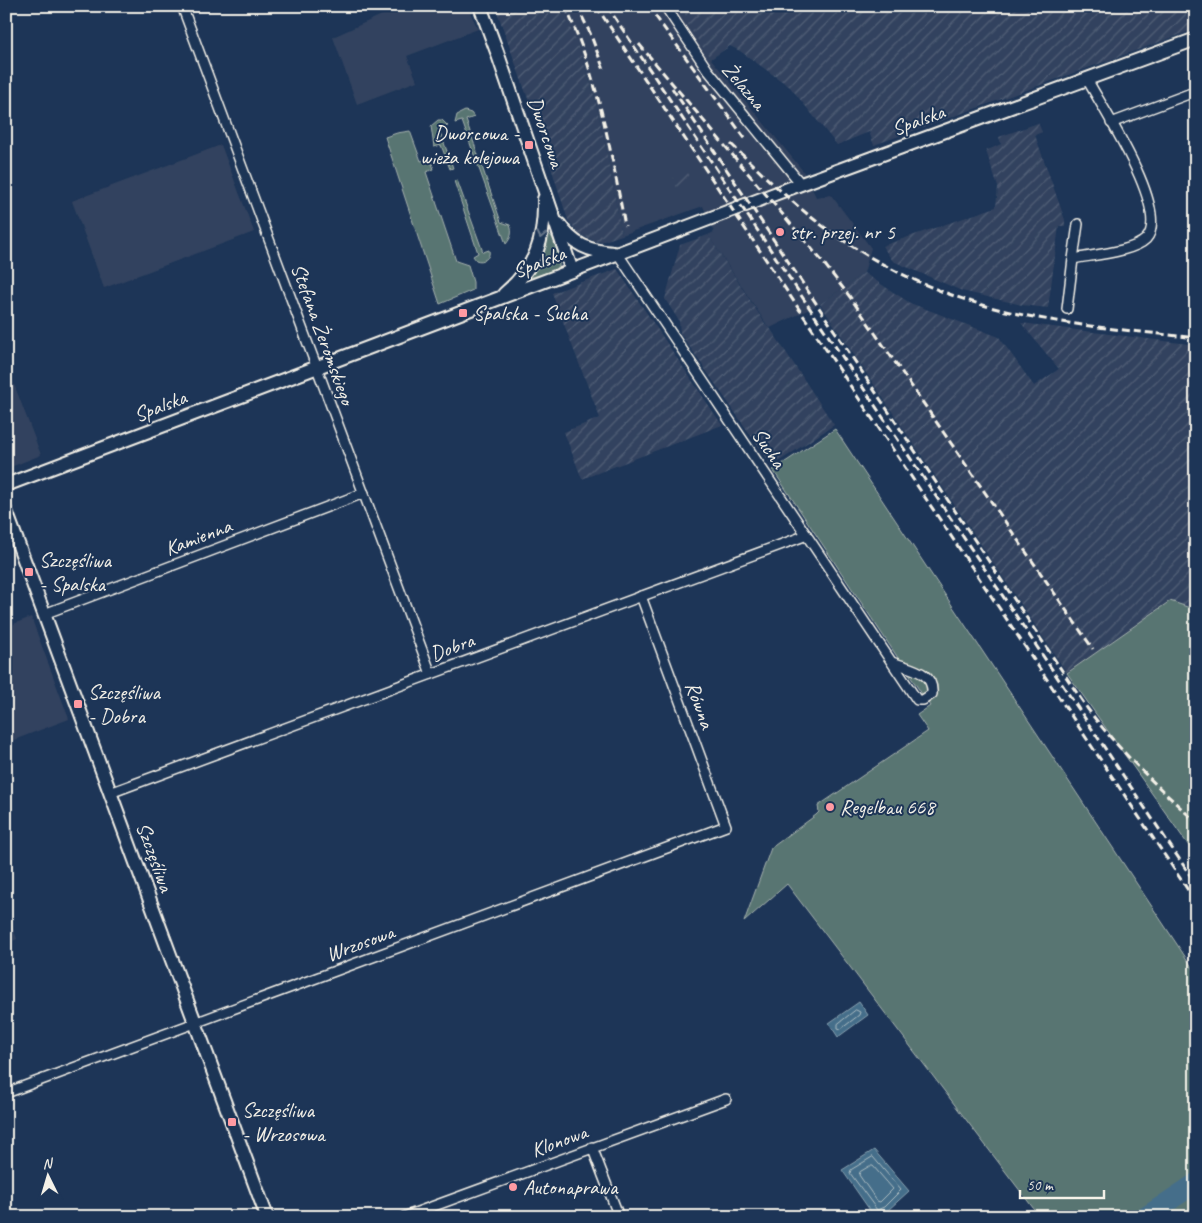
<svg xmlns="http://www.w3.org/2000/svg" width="1202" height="1223" font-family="Caveat,sans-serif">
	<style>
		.built { fill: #33435f }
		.industrial { fill: url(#industrial-furrows) }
		.grass { fill: #597472; stroke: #a6b2ad }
		.water { fill: #446e8a; stroke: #8aa2b0 }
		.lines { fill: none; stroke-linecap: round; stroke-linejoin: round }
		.shore { stroke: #aebdc2; stroke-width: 1 }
		.river { stroke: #446e8a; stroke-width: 20 }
		.street-casing { stroke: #f4f1e8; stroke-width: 12 }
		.secondary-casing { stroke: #f4f1e8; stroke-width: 16 }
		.street { stroke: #1d3557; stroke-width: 9 }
		.secondary { stroke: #1d3557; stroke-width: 12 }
		.rail { stroke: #f4f1e8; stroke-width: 3; stroke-dasharray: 8 4; stroke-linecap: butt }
		.oneway { stroke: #68778a }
		.poi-dot { fill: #ff9aa2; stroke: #1d3557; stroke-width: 2 }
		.labels { text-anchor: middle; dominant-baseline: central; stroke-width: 4; stroke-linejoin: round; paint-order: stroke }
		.street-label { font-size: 21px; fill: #f4f1e8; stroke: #1d3557 }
		.poi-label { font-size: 21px; fill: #f4f1e8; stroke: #1d3557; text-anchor: start }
	</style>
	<defs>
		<pattern id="industrial-furrows" width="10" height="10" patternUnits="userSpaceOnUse" patternTransform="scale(1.25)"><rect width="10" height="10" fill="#33435f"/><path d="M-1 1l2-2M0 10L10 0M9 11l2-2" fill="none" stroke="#515f76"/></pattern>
	</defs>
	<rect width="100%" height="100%" fill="#1d3557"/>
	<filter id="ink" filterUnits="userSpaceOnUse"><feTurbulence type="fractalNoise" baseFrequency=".02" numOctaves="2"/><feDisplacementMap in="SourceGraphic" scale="10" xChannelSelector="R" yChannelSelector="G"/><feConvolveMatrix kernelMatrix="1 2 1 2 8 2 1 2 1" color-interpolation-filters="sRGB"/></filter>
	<g filter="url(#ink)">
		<!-- built -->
		<g class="built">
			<path d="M 402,6 L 467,6 L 478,29 L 407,56 L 417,81 L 357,104 L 333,37 Z"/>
			<path d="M 558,6 L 679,6 L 686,16 L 711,59 L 803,171 L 816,197 L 831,195 L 871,248 L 864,273 L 820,304 L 770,328 L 767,325 L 708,235 L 714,232 L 703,206 L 622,235 L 607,154 L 595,98 L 582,57 Z"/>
			<path d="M 221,145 L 254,232 L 104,288 L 72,201 Z"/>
			<path d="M 12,379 L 41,455 L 8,468 L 6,467 L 6,382 Z"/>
			<path d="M 31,617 L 69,719 L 6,743 L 6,627 Z"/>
			<path d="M 6,910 L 17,939 L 6,944 Z"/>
		</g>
		<!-- industrial -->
		<g class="industrial">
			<path d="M 495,6 L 558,6 L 571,29 L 582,57 L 595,98 L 607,154 L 622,235 L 601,242 L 594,241 L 579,234 L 568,220 L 537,124 Z"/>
			<path d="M 679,6 L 1196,6 L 1196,29 L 874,145 L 869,132 L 837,145 L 790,87 L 740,51 L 730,46 L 711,59 L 684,20 L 686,16 Z"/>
			<path d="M 1038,123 L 1042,132 L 1035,135 L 1065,220 L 1065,226 L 1059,226 L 1048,308 L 1022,305 L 962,291 L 893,261 L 882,246 L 996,207 L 998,187 L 986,151 L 1001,144 L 999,137 Z"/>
			<path d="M 687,172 L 691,182 L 677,188 L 673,178 Z"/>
			<path d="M 708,235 L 766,325 L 770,328 L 834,425 L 772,466 L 680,333 L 679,321 L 665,299 L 680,245 Z"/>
			<path d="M 617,269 L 722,425 L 582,479 L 564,432 L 600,418 L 552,293 Z"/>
			<path d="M 864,273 L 910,303 L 999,337 L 1034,386 L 1059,369 L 1021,323 L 1196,345 L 1196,610 L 1170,601 L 1067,673 L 820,304 Z"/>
		</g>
		<!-- grass -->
		<g class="grass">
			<path d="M 465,111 L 471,113 L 474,117 L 466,120 L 501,222 L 510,225 C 513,233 511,238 506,244 L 462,121 L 455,123 L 457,115 Z"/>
			<path d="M 438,120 L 442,120 L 448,126 L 439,129 L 453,168 L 450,169 L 441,145 L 434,147 L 431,126 Z"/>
			<path d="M 410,131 L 421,161 L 430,158 L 434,169 L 426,172 L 456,261 L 468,265 L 473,282 L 473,290 L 440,304 L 385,137 L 397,133 Z"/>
			<path d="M 457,180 L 483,252 L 489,250 C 491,258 483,263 476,260 L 473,256 L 478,253 L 454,181 Z"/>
			<path d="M 548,233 C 555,237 560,258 559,267 L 552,271 L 529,278 L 528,277 Z"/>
			<path d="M 835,429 L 1196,973 L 1196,1217 L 1040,1217 L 787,884 L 744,922 L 771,848 L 816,815 L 819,812 L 818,806 L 928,731 L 917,715 L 930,706 L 773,470 Z"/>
			<path d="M 1170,601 L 1196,610 L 1196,856 L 1067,673 Z"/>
		</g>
		<!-- water -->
		<g class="water">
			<path d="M 859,1002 L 868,1015 L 838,1037 L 829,1023 Z"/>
			<path d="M 874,1150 L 909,1191 L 887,1211 L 874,1216 L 842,1170 Z"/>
		</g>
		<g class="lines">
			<!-- shore -->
			<g class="shore">
				<path d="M 856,1010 L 860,1012 L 859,1015 L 841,1029 L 838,1028 L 838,1024 Z"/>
				<path d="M 873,1157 L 901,1190 L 884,1207 L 877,1210 L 850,1173 L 851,1170 Z"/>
				<path d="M 870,1166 L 873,1166 L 893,1189 L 880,1202 L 877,1201 L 859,1175 L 860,1172 Z"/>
			</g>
			<!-- river -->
			<path class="river" d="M 1145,1217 L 1196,1183"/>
			<defs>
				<g id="street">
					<path d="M 182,6 L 431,674"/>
					<path d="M 665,6 L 707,69 L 801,184"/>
					<path d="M 1111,123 L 1194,92"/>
					<path d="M 618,254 L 917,700 L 923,700 L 932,694 C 934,671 910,669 892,662"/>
					<path d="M 1073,259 L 1078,224"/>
					<path d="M 1067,309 L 1073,259 C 1092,255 1133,252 1146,239 C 1172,212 1101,106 1087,79"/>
					<path d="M 44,614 L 364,493"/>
					<path d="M 110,793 L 807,535"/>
					<path d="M 6,1093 L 726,826 L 641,596"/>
					<path d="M 592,1147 L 619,1217"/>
					<path d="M 404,1217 L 726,1099"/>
				</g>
				<g id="secondary">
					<path d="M 480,6 L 497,52 L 572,271"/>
					<path d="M 559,224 C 573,245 589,251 613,253"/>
					<path d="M 504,294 C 536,267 545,240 544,199"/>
					<path d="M 6,485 L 801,184 L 1196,39"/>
					<path d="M 6,511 L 267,1217"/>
				</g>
			</defs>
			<!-- street casing -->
			<use href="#street" class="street-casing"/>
			<!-- secondary casing -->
			<use href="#secondary" class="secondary-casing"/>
			<!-- street -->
			<use href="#street" class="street"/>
			<!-- secondary -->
			<use href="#secondary" class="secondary"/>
			<!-- rail -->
			<g class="rail">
				<path d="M 565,6 C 598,77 611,151 625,226"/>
				<path d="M 577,6 L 590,33 L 604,70"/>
				<path d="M 596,6 L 1196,902"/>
				<path d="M 607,6 L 1196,884"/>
				<path d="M 648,6 L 747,141"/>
				<path d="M 639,44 L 822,261 L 850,297 L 1093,649"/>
				<path d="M 672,88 L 1087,708 C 1119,751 1157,786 1196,822"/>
				<path d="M 731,144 C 764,175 796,208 834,234 C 881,267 934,292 990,307 C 1057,325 1127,330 1196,338"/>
			</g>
		</g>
		<!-- one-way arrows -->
		<defs><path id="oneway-chevron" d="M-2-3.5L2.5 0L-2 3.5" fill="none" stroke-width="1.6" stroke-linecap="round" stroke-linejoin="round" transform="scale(1.25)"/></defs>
		<use class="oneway" href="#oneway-chevron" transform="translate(541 235) rotate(103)"/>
	</g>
	<!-- markers -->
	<g class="poi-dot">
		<rect x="524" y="140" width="10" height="10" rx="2.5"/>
		<circle cx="780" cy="232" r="5"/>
		<rect x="458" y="308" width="10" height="10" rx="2.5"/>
		<rect x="24" y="567" width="10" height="10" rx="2.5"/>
		<rect x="73" y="699" width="10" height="10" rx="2.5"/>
		<circle cx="830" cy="807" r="5"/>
		<rect x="227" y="1117" width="10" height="10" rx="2.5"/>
		<circle cx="513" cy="1187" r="5"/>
	</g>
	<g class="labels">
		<!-- street labels -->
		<g class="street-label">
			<text transform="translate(744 86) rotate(50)">Żelazna</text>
			<text transform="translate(918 120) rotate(-20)">Spalska</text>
			<text transform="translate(546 132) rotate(71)">Dworcowa</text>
			<text transform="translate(539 262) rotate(-21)">Spalska</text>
			<text transform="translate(323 334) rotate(70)">Stefana Żeromskiego</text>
			<text transform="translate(160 406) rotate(-21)">Spalska</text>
			<text transform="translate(769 448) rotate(56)">Sucha</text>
			<text transform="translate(198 537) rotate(-21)">Kamienna</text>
			<text transform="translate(452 647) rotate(-20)">Dobra</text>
			<text transform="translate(700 705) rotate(70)">Równa</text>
			<text transform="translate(155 857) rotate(70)">Szczęśliwa</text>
			<text transform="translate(360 943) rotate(-20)">Wrzosowa</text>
			<text transform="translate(559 1141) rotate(-20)">Klonowa</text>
		</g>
		<!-- poi labels -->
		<g class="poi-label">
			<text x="519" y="133" text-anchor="end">Dworcowa -<tspan x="519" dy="24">wieża kolejowa</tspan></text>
			<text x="790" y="232">str. przej. nr 5</text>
			<text x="473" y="313">Spalska - Sucha</text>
			<text x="39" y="560">Szczęśliwa<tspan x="39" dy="24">- Spalska</tspan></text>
			<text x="88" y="692">Szczęśliwa<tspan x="88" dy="24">- Dobra</tspan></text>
			<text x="840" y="807">Regelbau 668</text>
			<text x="242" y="1110">Szczęśliwa<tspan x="242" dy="24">- Wrzosowa</tspan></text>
			<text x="523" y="1187">Autonaprawa</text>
		</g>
	</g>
	<!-- margin -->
	<rect width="1202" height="1223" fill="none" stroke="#1d3557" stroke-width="25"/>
	<rect x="12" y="12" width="1177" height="1198" fill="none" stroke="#f4f1e8" stroke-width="2" filter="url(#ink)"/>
	<!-- north arrow -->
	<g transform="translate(48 1176) rotate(355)" stroke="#1d3557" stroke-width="4" paint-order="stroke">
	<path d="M0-4L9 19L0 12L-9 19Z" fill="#f4f1e8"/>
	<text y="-8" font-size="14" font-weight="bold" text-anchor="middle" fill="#f4f1e8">N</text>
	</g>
	<!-- scale -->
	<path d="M1020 1190v8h84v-8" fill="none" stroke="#f4f1e8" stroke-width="2.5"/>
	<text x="1027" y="1190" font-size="15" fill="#f4f1e8" stroke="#1d3557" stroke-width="4" paint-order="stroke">50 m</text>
</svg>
